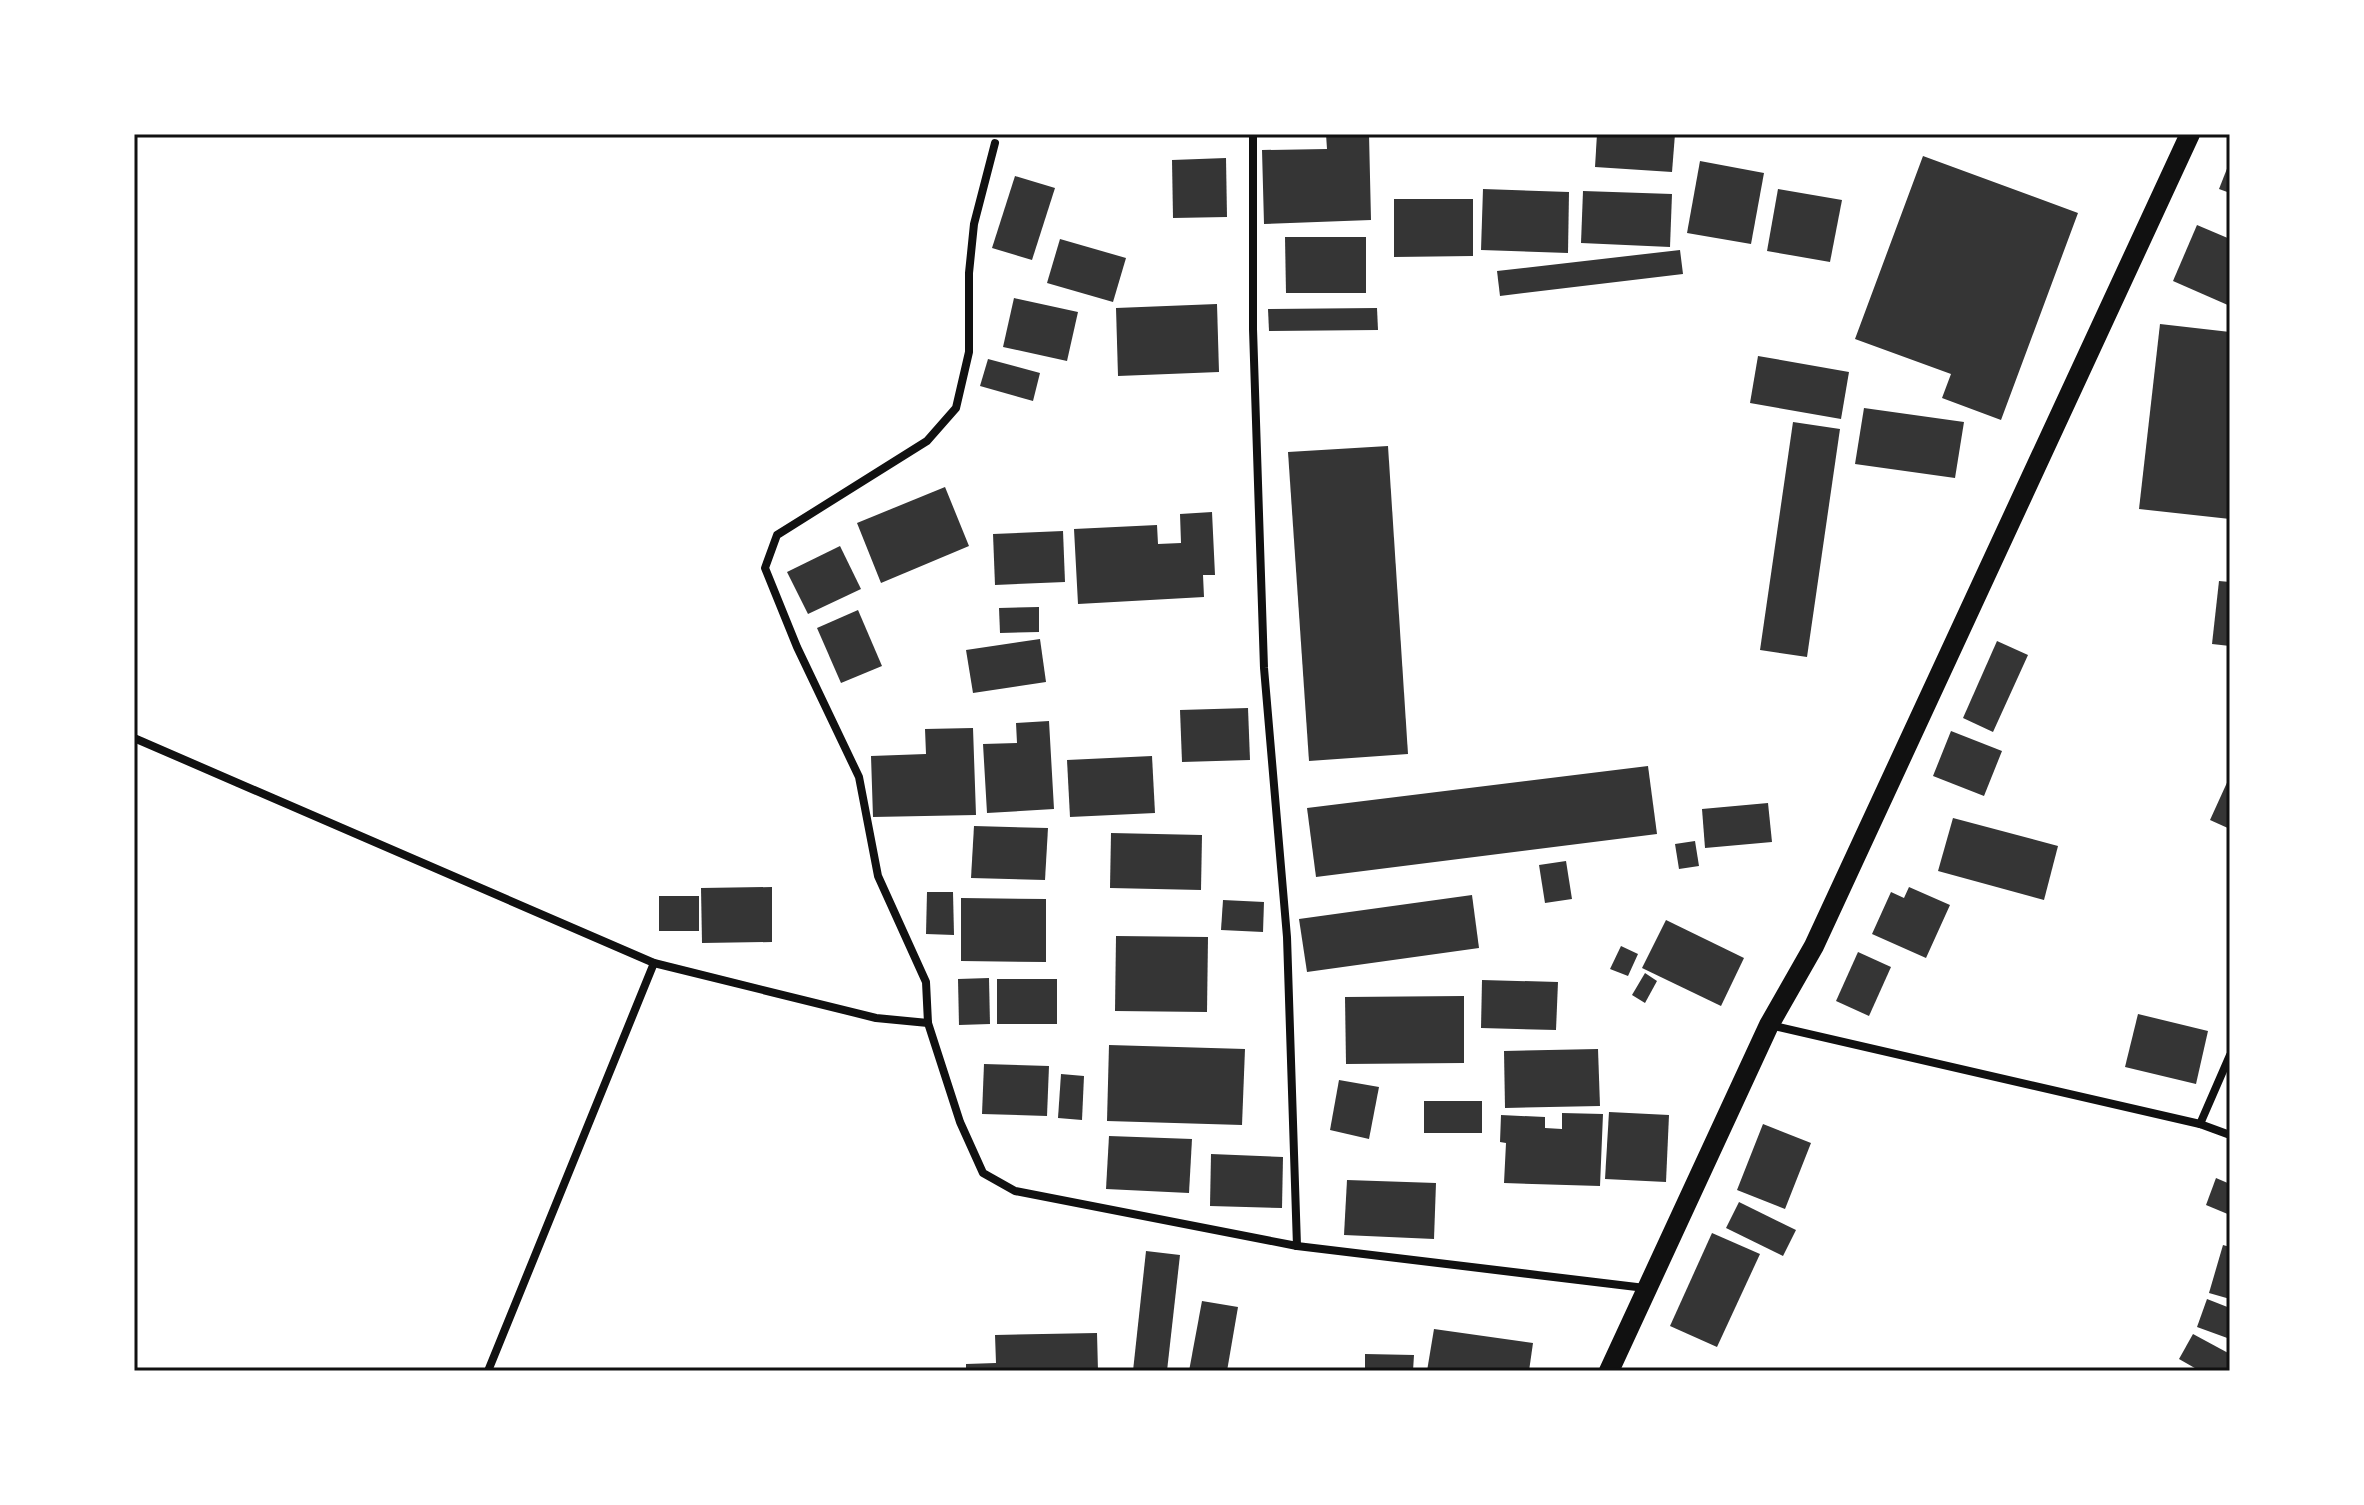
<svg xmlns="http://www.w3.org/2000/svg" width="2364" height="1505" font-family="Poppins,sans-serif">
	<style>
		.building { fill: #353535 }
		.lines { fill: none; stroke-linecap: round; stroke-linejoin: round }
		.minor { stroke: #111; stroke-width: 8 }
		.primary { stroke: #111; stroke-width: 20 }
		.neatline { fill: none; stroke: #111; stroke-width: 3 }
	</style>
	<rect width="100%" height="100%" fill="#fff"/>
	<!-- building -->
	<g class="building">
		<path d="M 1326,134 L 1369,134 L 1371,220 L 1264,224 L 1262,150 L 1327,149 Z"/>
		<path d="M 1597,134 L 1675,134 L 1672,172 L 1595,167 Z"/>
		<path d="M 1923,156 L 2078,213 L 2001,420 L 1942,398 L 1951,374 L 1855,339 Z"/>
		<path d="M 1226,158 L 1227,217 L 1173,218 L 1172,160 Z"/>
		<path d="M 1700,161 L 1764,173 L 1751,244 L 1687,233 Z"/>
		<path d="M 2230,161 L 2230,193 L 2219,189 Z"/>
		<path d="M 1015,176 L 1055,188 L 1032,260 L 992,248 Z"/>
		<path d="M 1483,189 L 1569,192 L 1568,253 L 1481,250 Z"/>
		<path d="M 1778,189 L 1842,200 L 1830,262 L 1767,251 Z"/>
		<path d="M 1583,191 L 1672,194 L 1670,247 L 1581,243 Z"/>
		<path d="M 1394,199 L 1473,199 L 1473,256 L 1394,257 Z"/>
		<path d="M 2197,225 L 2230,239 L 2230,306 L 2173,281 Z"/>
		<path d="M 1285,237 L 1366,237 L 1366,293 L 1286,293 Z"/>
		<path d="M 1060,239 L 1126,258 L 1113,302 L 1047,283 Z"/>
		<path d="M 1680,250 L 1683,274 L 1500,296 L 1497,271 Z"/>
		<path d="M 1014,298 L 1078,312 L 1067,361 L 1003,347 Z"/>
		<path d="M 1217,304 L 1219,372 L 1118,376 L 1116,308 Z"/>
		<path d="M 1377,308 L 1378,330 L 1269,331 L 1268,309 Z"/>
		<path d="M 2160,324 L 2230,332 L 2230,519 L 2139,509 Z"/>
		<path d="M 1758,356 L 1849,372 L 1841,419 L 1750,403 Z"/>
		<path d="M 988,359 L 1040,373 L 1033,401 L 980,386 Z"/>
		<path d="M 1864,408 L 1964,422 L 1955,478 L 1855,464 Z"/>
		<path d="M 1793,422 L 1840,429 L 1807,657 L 1760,650 Z"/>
		<path d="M 1388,446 L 1408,754 L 1309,761 L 1288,452 Z"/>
		<path d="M 945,487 L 969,546 L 881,583 L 857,523 Z"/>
		<path d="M 1212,512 L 1215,575 L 1203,575 L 1204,597 L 1078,604 L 1074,529 L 1157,525 L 1158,544 L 1181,543 L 1180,514 Z"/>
		<path d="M 1063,531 L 1065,582 L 995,585 L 993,534 Z"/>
		<path d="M 840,546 L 861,589 L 808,614 L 787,572 Z"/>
		<path d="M 2219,581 L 2230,582 L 2230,646 L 2212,644 Z"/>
		<path d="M 1039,607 L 1039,632 L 1000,633 L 999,608 Z"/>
		<path d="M 858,610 L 882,666 L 841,683 L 817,628 Z"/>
		<path d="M 1040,639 L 1046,682 L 973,693 L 966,650 Z"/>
		<path d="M 1997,641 L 2028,655 L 1993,732 L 1963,718 Z"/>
		<path d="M 1248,708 L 1250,760 L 1182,762 L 1180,710 Z"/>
		<path d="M 1049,721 L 1054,809 L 987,813 L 983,744 L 1017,743 L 1016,723 Z"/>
		<path d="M 973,728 L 976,815 L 873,817 L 871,756 L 926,754 L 925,729 Z"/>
		<path d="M 1951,731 L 2002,751 L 1984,796 L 1933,776 Z"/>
		<path d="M 1152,756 L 1155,813 L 1070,817 L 1067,760 Z"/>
		<path d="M 1648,766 L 1657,834 L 1316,877 L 1307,808 Z"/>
		<path d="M 2230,776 L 2230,829 L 2210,820 Z"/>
		<path d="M 1768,803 L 1772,842 L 1705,848 L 1702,809 Z"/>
		<path d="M 1953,818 L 2058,846 L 2044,900 L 1938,871 Z"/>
		<path d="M 974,826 L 1048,828 L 1045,880 L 971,878 Z"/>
		<path d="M 1111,833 L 1202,835 L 1201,890 L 1110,888 Z"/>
		<path d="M 1695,841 L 1699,866 L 1679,869 L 1675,844 Z"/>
		<path d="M 1566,861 L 1572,899 L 1545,903 L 1539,865 Z"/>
		<path d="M 772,887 L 772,942 L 702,943 L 701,888 Z"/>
		<path d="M 1909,887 L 1950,905 L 1926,958 L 1872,934 L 1891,892 L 1904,898 Z"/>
		<path d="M 927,892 L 953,892 L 954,935 L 926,934 Z"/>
		<path d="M 1472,895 L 1479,948 L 1307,972 L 1299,919 Z"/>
		<rect x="659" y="896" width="40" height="35"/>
		<path d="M 961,898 L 1046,899 L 1046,962 L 961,961 Z"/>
		<path d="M 1223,900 L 1264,902 L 1263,932 L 1221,930 Z"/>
		<path d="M 1666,920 L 1744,958 L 1721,1006 L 1642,968 Z"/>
		<path d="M 1116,936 L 1208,937 L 1207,1012 L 1115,1011 Z"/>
		<path d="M 1621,946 L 1638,954 L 1628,976 L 1610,969 Z"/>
		<path d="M 1858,952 L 1891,967 L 1869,1016 L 1836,1001 Z"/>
		<path d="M 1645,973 L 1657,981 L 1645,1003 L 1632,995 Z"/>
		<path d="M 989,978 L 990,1024 L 959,1025 L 958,979 Z"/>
		<rect x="997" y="979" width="60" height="45"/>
		<path d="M 1482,980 L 1558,982 L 1556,1030 L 1481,1028 Z"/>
		<path d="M 1464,996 L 1464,1063 L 1346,1064 L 1345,997 Z"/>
		<path d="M 2138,1014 L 2208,1031 L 2196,1084 L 2125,1067 Z"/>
		<path d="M 1109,1045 L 1245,1049 L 1242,1125 L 1107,1121 Z"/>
		<path d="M 1598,1049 L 1600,1106 L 1505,1108 L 1504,1051 Z"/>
		<path d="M 984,1064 L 1049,1066 L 1047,1116 L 982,1114 Z"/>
		<path d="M 1061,1074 L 1084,1076 L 1082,1120 L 1058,1118 Z"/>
		<path d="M 1339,1080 L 1379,1087 L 1369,1139 L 1330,1130 Z"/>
		<rect x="1424" y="1101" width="58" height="32"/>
		<path d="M 1609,1112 L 1669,1115 L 1666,1182 L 1605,1179 Z"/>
		<path d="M 1562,1113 L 1603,1114 L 1600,1186 L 1504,1183 L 1506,1143 L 1500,1142 L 1501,1115 L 1545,1117 L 1545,1128 L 1562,1129 Z"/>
		<path d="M 1763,1124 L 1811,1143 L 1785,1209 L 1737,1190 Z"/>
		<path d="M 1109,1136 L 1192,1139 L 1189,1193 L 1106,1189 Z"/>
		<path d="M 1211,1154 L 1283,1157 L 1282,1208 L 1210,1206 Z"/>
		<path d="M 2216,1178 L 2230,1184 L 2230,1215 L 2206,1205 Z"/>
		<path d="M 1347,1180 L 1436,1183 L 1434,1239 L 1344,1235 Z"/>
		<path d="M 1739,1202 L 1796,1230 L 1783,1256 L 1726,1228 Z"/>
		<path d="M 1712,1233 L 1760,1254 L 1717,1347 L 1670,1326 Z"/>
		<path d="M 2223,1245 L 2230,1247 L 2230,1299 L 2209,1293 Z"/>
		<path d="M 1146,1251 L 1180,1255 L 1167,1371 L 1133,1371 Z"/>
		<path d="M 2207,1299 L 2230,1308 L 2230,1339 L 2197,1327 Z"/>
		<path d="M 1202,1301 L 1238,1307 L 1227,1371 L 1189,1371 Z"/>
		<path d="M 1434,1329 L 1533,1343 L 1529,1371 L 1427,1371 Z"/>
		<path d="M 1097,1333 L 1098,1371 L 966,1371 L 966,1364 L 996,1363 L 995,1335 Z"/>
		<path d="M 2193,1334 L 2230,1354 L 2230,1371 L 2200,1371 L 2179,1359 Z"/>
		<path d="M 1365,1354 L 1414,1355 L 1413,1371 L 1365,1371 Z"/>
	</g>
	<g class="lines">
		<!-- minor -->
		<g class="minor">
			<path d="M 1253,134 L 1253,329 L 1264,668 L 1287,937 L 1297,1246"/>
			<path d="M 995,143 L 974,224 L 969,273 L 969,352 L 956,408 L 927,441 L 777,535 L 765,568 L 797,647 L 859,777 L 878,876 L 926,982 L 928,1023 L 960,1122 L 983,1173 L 1015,1191 L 1297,1246 L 1645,1288"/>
			<path d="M 134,738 L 654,963 L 876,1018 L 928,1023"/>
			<path d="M 1770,1025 L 2200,1124 L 2230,1135"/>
			<path d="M 2200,1124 L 2230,1055"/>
			<path d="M 488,1371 L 654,963"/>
		</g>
		<!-- primary -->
		<path class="primary" d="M 1609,1371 L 1769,1025 L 1814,946 L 2190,134"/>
	</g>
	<!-- border -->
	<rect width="2364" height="1505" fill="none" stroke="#ffffff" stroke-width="272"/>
	<rect x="136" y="136" width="2092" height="1233" class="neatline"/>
</svg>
